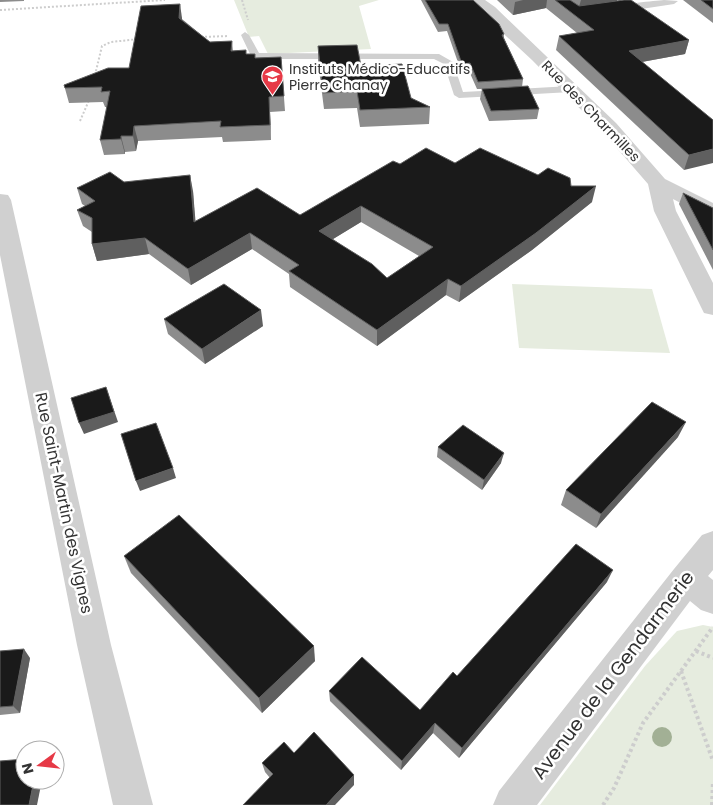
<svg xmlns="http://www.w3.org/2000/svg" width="713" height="805" font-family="Poppins,sans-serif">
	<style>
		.green { fill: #e6ecdf }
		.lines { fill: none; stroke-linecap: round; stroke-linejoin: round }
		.path-far1 { stroke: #cdcdcd; stroke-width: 2; stroke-dasharray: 2 2; stroke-linecap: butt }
		.path { stroke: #cdcdcd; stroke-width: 4; stroke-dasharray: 3 3; stroke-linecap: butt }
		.lane { fill: #d0d0d0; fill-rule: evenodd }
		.street { fill: #d0d0d0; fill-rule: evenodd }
		.tree { fill: #a2b095 }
		.wall { fill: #8c8c8c; fill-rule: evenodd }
		.shaded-wall { fill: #5f5f5f }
		.building { fill: #1a1a1a; stroke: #5f5f5f; fill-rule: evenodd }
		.labels { text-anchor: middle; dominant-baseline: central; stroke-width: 5; stroke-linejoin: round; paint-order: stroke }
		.far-poi-label { font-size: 14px; fill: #333; stroke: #fff; text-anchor: start }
		.far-street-label { font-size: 14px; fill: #333; stroke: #fff }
		.street-label { font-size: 16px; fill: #333; stroke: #fff }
		.near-street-label { font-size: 19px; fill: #333; stroke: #fff }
	</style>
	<rect width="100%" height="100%" fill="#fff"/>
	<!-- green -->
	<g class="green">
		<path d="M 234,0 L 379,0 L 359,6 L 371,49 L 268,54 L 259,36 L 249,37 Z"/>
		<path d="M 512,284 L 652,289 L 670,353 L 519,348 Z"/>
		<path d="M 703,625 L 713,627 L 713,805 L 540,805 L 645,666 L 677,631 Z"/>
	</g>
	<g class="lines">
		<!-- path-far1 -->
		<g class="path-far1">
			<path d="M 242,0 L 248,20"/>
			<path d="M 0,10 L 165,0"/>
			<path d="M 201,37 L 229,36"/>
			<path d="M 95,75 L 102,46 L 111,42 L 139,39"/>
			<path d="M 80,121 L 90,98"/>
		</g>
		<!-- path -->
		<g class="path">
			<path d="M 696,651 L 713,658"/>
			<path d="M 681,671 L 713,761"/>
			<path d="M 603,805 L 614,788 L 643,723 L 713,627"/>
			<path d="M 712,805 L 713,781"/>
		</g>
		<!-- lane -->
		<g class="lane">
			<path d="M 664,0 L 678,1 L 674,4 L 628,11 L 616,7 C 619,4 655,1 664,0 Z"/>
			<path d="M 245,32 L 249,35 L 259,53 L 439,54 L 453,62 L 463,92 L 571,86 L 576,89 L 571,92 L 459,98 L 454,95 L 444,64 L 434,59 L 256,59 L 251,56 L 241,35 Z"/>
		</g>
		<!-- street -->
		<g class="street">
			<path d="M 467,0 L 485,0 L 495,7 L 616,123 L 665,179 L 713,203 L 713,218 L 705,216 L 673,199 L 676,211 L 713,283 L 713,315 L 704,313 L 701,307 L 654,211 L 648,184 L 602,131 L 532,60 Z"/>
			<path d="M 0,194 L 8,195 L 11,200 L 111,645 L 153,805 L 113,805 L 77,645 L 0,255 Z"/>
			<path d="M 713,531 L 713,570 L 708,576 L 713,580 L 713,614 L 701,610 L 690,601 L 537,805 L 493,805 L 499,791 L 674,569 L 702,535 Z"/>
		</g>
	</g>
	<!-- trees -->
	<circle class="tree" cx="662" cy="737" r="10"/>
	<!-- wall -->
	<g class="wall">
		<path d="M 0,0 L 24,0 L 24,1 L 0,2 Z"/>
		<path d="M 421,0 L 473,0 L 504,34 L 504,38 L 523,79 L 522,87 L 539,109 L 537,119 L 489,121 L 480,99 L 482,89 L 477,89 L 469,71 L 461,71 L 447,31 L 438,32 Z"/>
		<path d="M 497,0 L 617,0 L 617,1 L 689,40 L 685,54 L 642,62 L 713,120 L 684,170 L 556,50 L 559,36 L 577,33 L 546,8 L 513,15 Z"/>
		<path d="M 683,0 L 713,0 L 713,23 Z"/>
		<path d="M 182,19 L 210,42 L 232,41 L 233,51 L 246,54 L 255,58 L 281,57 L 285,111 L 270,112 L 271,140 L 223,142 L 222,137 L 138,141 L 136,151 L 125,152 L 125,154 L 104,155 L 100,140 L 107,107 L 105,107 L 103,102 L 69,103 L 64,85 L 129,68 Z"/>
		<path d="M 318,46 L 361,66 L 411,98 L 430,107 L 429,124 L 360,127 L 357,108 L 324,109 L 318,62 Z"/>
		<path d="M 455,163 L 538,175 L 571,186 L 592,202 L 532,250 L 459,302 L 446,295 L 377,346 L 290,287 L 289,274 L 252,249 L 191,285 L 149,254 L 97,261 L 92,244 L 92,232 L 83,226 L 77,210 L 85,206 L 82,204 L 77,188 L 124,182 L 193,191 L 195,222 L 300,215 L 400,164 ZM 361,222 L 419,256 L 387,278 L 333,239 Z"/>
		<path d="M 683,193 L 713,208 L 713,270 L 679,204 Z"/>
		<path d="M 164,319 L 263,326 L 205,364 L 168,334 Z"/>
		<path d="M 678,437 L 596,528 L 561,505 L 566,490 Z"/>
		<path d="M 438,447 L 501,463 L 482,490 L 437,457 Z"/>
		<path d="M 124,556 L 315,661 L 262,713 L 131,573 Z"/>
		<path d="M 607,582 L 459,758 L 433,733 L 401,770 L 330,701 L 329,691 L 420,710 L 457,676 Z"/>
		<path d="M 0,651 L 30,658 L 20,713 L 0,715 Z"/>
		<path d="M 294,753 L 354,775 L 354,785 L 270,778 L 265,772 L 262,763 Z"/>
	</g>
	<!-- shaded-wall -->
	<g class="shaded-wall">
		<path d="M 523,0 L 547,0 L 546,8 L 513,15 L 515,2 Z"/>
		<path d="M 581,0 L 617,0 L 616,5 L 578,10 Z"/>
		<path d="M 180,4 L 182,18 L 182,32 L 179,18 Z"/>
		<path d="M 689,40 L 685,54 L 625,65 L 629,51 Z"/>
		<path d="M 269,97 L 270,112 L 271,140 L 270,125 Z"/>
		<path d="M 134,126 L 138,141 L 136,151 L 133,136 Z"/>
		<path d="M 121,136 L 125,152 L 125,154 L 121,139 Z"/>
		<path d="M 713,149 L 713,163 L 684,170 L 689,155 Z"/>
		<path d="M 190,175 L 193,191 L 197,239 L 194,222 Z"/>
		<path d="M 596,186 L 592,202 L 532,250 L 459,302 L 461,286 Z"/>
		<path d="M 361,206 L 361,222 L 320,247 L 319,231 Z"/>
		<path d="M 250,233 L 252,249 L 191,285 L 188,269 Z"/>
		<path d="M 145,238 L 149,254 L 97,261 L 92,244 Z"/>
		<path d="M 448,279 L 446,295 L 377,346 L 377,330 Z"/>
		<path d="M 261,310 L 263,326 L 205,364 L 202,349 Z"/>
		<path d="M 106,387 L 118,422 L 84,434 L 79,423 Z"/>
		<path d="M 686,422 L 678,437 L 596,528 L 601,514 Z"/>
		<path d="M 504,453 L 501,463 L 482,490 L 484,480 Z"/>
		<path d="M 173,468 L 176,478 L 140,491 L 136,481 Z"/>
		<path d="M 613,570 L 607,582 L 459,758 L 462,748 Z"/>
		<path d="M 314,646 L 315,661 L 262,713 L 259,698 Z"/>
		<path d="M 24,649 L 30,658 L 20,713 L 13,706 Z"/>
		<path d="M 435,723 L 433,733 L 401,770 L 402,761 Z"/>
		<path d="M 354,775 L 354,785 L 335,805 L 326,805 Z"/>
		<path d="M 34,780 L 42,780 L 37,805 L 29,805 Z"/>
	</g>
	<!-- building -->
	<g class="building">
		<path d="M 425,0 L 473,0 L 499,24 L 504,34 L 502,35 L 523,79 L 478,82 L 470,63 L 462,64 L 448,24 L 439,24 Z"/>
		<path d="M 555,0 L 570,0 L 579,6 L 624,0 L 631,0 L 689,40 L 629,51 L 713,120 L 713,149 L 689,155 L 559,36 L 594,30 Z"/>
		<path d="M 701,0 L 713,0 L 713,9 Z"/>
		<path d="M 180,4 L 179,18 L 210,42 L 232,41 L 231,51 L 246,50 L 246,54 L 255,54 L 255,58 L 281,57 L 284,96 L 269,97 L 270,125 L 220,127 L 221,121 L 134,126 L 133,136 L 121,136 L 121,139 L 100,140 L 110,91 L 101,92 L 102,87 L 65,88 L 64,85 L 108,68 L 129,68 L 141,6 Z"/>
		<path d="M 357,45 L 361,66 L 402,64 L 411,98 L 430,107 L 360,110 L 357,91 L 323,93 L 318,46 Z"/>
		<path d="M 528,86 L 539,109 L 491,111 L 482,89 Z"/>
		<path d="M 426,148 L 455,163 L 480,148 L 538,175 L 548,168 L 570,178 L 571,186 L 596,186 L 536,233 L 461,286 L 448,279 L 377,330 L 289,271 L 299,265 L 250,233 L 188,269 L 145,238 L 92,244 L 92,218 L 77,210 L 95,201 L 77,188 L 110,172 L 124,182 L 190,175 L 194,222 L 257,188 L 300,215 L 393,161 L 400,164 ZM 361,206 L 433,247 L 387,278 L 372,264 L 319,231 Z"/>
		<path d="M 683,193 L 713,208 L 713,250 Z"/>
		<path d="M 224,284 L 261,310 L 202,349 L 164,319 Z"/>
		<path d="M 106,387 L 114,412 L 79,423 L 71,398 Z"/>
		<path d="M 652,402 L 686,422 L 601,514 L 566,490 Z"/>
		<path d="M 156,423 L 173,468 L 136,481 L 121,434 Z"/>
		<path d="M 463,425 L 504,453 L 484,480 L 438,447 Z"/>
		<path d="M 179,515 L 314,646 L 259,698 L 124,556 Z"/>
		<path d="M 576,544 L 613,570 L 462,748 L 435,723 L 402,761 L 329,691 L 362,657 L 420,710 L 453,672 L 457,676 Z"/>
		<path d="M 24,649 L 13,706 L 0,707 L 0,651 Z"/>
		<path d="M 314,732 L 354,775 L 326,805 L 243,805 L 273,774 L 262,763 L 284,742 L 294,753 Z"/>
		<path d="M 25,759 L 25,780 L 34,780 L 29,805 L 0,805 L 0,761 Z"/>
	</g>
	<!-- icons -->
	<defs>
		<symbol id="school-pin" viewBox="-11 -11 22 30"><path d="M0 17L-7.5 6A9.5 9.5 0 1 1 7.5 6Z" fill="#e63946" stroke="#fff"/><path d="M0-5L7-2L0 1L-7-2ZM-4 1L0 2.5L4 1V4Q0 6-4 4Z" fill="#fff"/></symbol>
	</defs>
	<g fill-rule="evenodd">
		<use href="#school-pin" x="260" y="64" width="25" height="34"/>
	</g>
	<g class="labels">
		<!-- far-poi labels -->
		<g class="far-poi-label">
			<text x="289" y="69">Instituts Médico-Educatifs<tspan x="289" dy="16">Pierre Chanay</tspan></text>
		</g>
		<!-- far-street labels -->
		<g class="far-street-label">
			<text transform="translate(591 111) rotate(46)">Rue des Charmilles</text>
		</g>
		<!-- street labels -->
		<g class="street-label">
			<text transform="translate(64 503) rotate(78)">Rue Saint-Martin des Vignes</text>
		</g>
		<!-- near-street labels -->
		<g class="near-street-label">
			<text transform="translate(613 675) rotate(-53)">Avenue de la Gendarmerie</text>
		</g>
	</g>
	<!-- north arrow -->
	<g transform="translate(40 765) rotate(255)"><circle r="24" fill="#ffffff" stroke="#adadad"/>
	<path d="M0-4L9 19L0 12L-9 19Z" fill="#e63946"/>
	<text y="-8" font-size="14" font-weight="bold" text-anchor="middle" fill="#333333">N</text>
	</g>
</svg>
